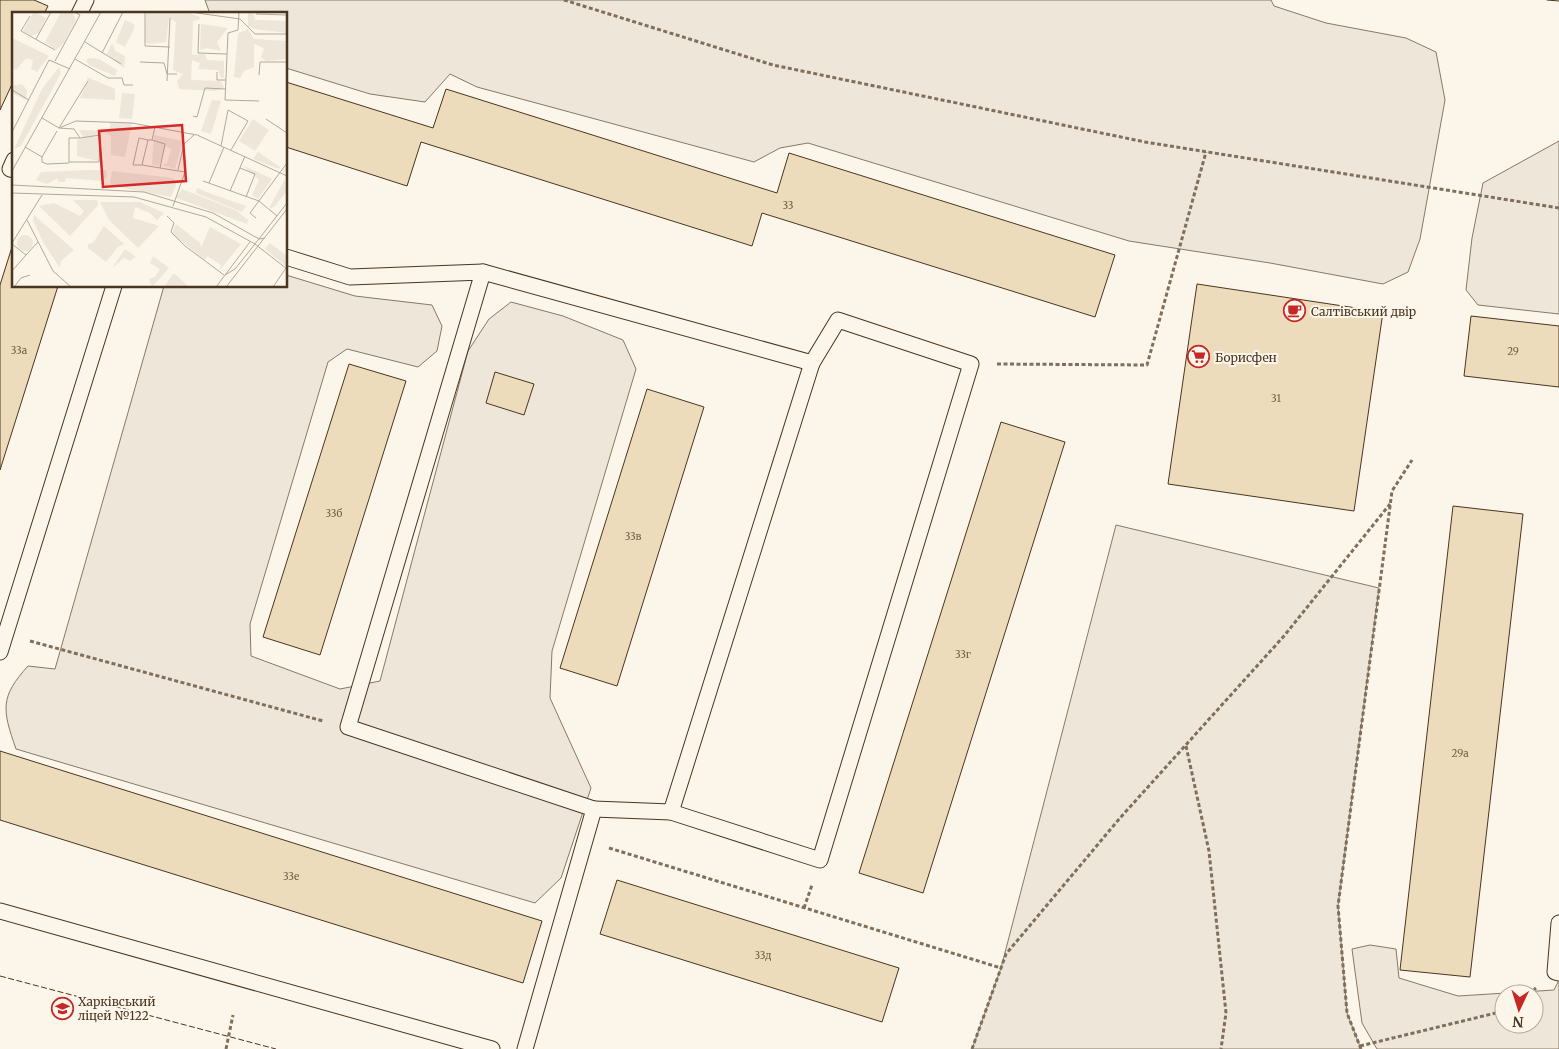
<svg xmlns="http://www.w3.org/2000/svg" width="1559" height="1049" font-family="Merriweather,serif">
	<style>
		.green { fill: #ede6d9; stroke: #887966; fill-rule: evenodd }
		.building { fill: #ecdcbc; stroke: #4a3520 }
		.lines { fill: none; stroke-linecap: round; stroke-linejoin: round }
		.lane-casing { stroke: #4a3520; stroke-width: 17 }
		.path { stroke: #7f6f5c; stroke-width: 3; stroke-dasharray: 4 2.5; stroke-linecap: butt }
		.lane { stroke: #fbf6e9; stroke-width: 15 }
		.tram { stroke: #4a3520; stroke-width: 1 }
		.fence { stroke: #4a3520; stroke-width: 1; stroke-dasharray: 6 2.5; stroke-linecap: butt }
		.labels { text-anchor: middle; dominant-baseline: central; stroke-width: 4; stroke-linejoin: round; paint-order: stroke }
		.number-label { font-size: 10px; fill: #725f47 }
		.poi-label { font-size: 12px; fill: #4a3520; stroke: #fbf6e9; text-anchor: start }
		.inset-road { fill: none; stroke: #b4a999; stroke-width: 1 }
		.view { fill: #d62828; fill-opacity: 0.15; stroke: #d62828; stroke-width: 2.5 }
		.inset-edge { fill: none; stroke: #4a3520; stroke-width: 2.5 }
	</style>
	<rect width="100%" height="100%" fill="#fbf6e9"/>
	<!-- green -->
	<g class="green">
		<path d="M 205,0 L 1271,0 L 1274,6 L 1326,23 L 1406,38 L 1436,52 L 1445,100 L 1420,239 L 1408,272 L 1383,284 L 1270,263 L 1129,241 L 808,143 L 780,148 L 754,162 L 477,87 L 450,74 L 425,102 L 370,94 L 286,68 L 286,14 L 210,14 Z"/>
		<path d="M 1559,141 L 1559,314 L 1478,305 L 1466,290 L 1472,238 L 1483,183 Z"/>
		<path d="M 286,275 L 355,296 L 432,305 L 442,326 L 437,351 L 418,367 L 347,349 L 328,362 L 250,624 L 251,656 L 340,689 L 380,681 L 468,351 L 489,319 L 511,302 L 563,316 L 623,340 L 636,369 L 552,651 L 550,698 L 591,788 L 561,878 L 535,903 L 16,749 C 2,709 0,697 28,666 L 55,669 L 164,286 L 286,286 Z"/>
		<path d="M 1116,525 L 1379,588 L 1338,906 L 1347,1013 L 1361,1049 L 972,1049 L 1001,968 Z"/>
		<path d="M 1370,945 L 1396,949 L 1399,978 L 1458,996 L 1554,990 L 1559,980 L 1559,1049 L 1377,1049 L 1362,1023 L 1352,949 ZM 1504,994 L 1534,994 L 1534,1024 L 1504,1024 Z"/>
	</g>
	<!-- building -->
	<g class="building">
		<path d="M 0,0 L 34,0 L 48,6 L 44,14 L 14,14 L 14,80 L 0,110 Z"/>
		<path d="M 286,82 L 433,128 L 446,89 L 777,193 L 789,153 L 1115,255 L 1095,317 L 762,213 L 752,246 L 421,142 L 407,186 L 286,147 Z"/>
		<path d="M 12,247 L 14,248 L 14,286 L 58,286 L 0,470 L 0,285 Z"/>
		<path d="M 1197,284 L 1383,312 L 1354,511 L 1168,484 Z"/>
		<path d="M 1471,316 L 1559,326 L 1559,387 L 1464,376 Z"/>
		<path d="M 349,364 L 406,381 L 320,655 L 263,637 Z"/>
		<path d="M 495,372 L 534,384 L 524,415 L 486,403 Z"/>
		<path d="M 647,389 L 704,407 L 617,686 L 560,668 Z"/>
		<path d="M 1001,422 L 1065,442 L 923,893 L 859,873 Z"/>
		<path d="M 1453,506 L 1523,514 L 1470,977 L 1400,970 Z"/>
		<path d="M 0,751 L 542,921 L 523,983 L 0,820 Z"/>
		<path d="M 617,880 L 899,968 L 882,1022 L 600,934 Z"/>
	</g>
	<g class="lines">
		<defs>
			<g id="lane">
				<path d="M 79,14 L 86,0"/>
				<path d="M 14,160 L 10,169 L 14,170"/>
				<path d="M 286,257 L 350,277 L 483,272 L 348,727 L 594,809 L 525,1049"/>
				<path d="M 483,272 L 812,363 L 671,812 L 594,809"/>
				<path d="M 0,652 L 114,286"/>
				<path d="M 671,812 L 820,860 L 971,364 L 838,320 L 812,363"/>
				<path d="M 0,911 L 492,1049"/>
				<path d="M 1559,923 L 1555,972 L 1559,973"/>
			</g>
		</defs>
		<!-- lane casing -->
		<use href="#lane" class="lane-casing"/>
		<!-- path -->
		<g class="path">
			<path d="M 564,0 L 773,65 L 1145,142 L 1559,208"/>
			<path d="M 997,364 L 1147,365 L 1206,152"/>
			<path d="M 30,641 L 323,721"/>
			<path d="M 1186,746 L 1209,851 L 1226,1013 L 1221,1049"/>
			<path d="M 609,848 L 1001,968"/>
			<path d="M 804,908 L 812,885"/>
			<path d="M 1529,994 L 1536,988"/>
			<path d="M 1360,1046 L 1504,1011"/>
			<path d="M 226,1049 L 233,1015"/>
			<path d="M 972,1049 L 1006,954 L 1120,818 L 1284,636 L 1390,504"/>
			<path d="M 1361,1049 L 1347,1013 L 1338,906 L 1392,491 L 1412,460"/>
		</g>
		<!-- lane -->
		<use href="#lane" class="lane"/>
		<!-- tram -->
		<path class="tram" d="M 1547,0 L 1559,1"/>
		<!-- fence -->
		<path class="fence" d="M 0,976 L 276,1049"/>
	</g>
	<!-- icons -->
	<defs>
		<symbol id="cafe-ring" viewBox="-11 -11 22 22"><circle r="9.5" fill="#fbf6e9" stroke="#c62828" stroke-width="1.5"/><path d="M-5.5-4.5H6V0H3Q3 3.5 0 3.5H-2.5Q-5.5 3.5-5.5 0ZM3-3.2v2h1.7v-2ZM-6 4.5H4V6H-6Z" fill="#c62828"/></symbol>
		<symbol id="supermarket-ring" viewBox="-11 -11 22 22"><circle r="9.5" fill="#fbf6e9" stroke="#c62828" stroke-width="1.5"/><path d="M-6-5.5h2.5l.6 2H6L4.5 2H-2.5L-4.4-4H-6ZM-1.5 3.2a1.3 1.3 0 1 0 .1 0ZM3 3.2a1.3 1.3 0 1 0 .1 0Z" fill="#c62828"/></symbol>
		<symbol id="school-ring" viewBox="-11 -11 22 22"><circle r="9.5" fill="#fbf6e9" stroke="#c62828" stroke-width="1.5"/><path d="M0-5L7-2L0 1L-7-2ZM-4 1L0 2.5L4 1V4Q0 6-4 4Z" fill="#c62828"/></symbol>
	</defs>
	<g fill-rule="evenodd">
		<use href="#cafe-ring" x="1282" y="298" width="25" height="25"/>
		<use href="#supermarket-ring" x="1186" y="344" width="25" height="25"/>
		<use href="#school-ring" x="50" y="996" width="25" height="25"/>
	</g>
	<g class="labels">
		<!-- number labels -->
		<g class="number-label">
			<text x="788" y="205">33</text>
			<text x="19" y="350">33а</text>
			<text x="1513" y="351">29</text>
			<text x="1276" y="398">31</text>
			<text x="334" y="513">33б</text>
			<text x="633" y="536">33в</text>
			<text x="963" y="654">33г</text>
			<text x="1460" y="753">29а</text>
			<text x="291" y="876">33е</text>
			<text x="763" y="955">33д</text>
		</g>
		<!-- poi labels -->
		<g class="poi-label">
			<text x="1311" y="311">Салтівський двір</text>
			<text x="1215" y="357">Борисфен</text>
			<text x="78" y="1001">Харківський<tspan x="78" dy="14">ліцей №122</tspan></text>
		</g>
	</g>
	<!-- overview -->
	<g transform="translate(12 12)">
		<rect width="275" height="275" fill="#fbf6e9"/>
		<path d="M 22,0 L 34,6 L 27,21 L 19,24 L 11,19 ZM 49,0 L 60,0 L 64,8 L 51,32 L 44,38 L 33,30 ZM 134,0 L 175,0 L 188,5 L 187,8 L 181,9 L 180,43 L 193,42 L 195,48 L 212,49 L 212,66 L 209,66 L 206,58 L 186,57 L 188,51 L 180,48 L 179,68 L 209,69 L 212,76 L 204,79 L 167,77 L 165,69 L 171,62 L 161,58 L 164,10 L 157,6 L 154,30 L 136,32 L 133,29 ZM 236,0 L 242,2 L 243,8 L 275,9 L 275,21 L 242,17 L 236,14 ZM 113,8 L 122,12 L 122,17 L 113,35 L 104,30 ZM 189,12 L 216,16 L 205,30 L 209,39 L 195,36 L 188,38 ZM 236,17 L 242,27 L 275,29 L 275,47 L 254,49 L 249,45 L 252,36 L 242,32 L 242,55 L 232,59 L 228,66 L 222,65 L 226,21 ZM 0,26 L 37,44 L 25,60 L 19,57 L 21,48 L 14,46 L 5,57 L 0,58 ZM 100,31 L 103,39 L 113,44 L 112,56 L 95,42 ZM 77,46 L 87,47 L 105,58 L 103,64 L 77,53 L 74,49 ZM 47,55 L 49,61 L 9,134 L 2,137 L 30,77 ZM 75,65 L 103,77 L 103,88 L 68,86 L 76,70 ZM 10,72 L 15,78 L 14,88 L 0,81 L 0,74 ZM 110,81 L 123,82 L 120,107 L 107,106 ZM 200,88 L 209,89 L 199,122 L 189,119 ZM 241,107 L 257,118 L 243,139 L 227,129 ZM 98,110 L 120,111 L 113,145 L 99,143 L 99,124 L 93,121 L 88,122 L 86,149 L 65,144 L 65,128 L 72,126 L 67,118 L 98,119 ZM 142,123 L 171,129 L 163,157 L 150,153 L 155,151 L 159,137 L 154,134 L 147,154 L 140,153 ZM 246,140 L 268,155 L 267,157 L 241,147 ZM 230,153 L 260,167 L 246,187 L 240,183 L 247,168 ZM 78,158 L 94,158 L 95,165 L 89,169 L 54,166 L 53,170 L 46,170 L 46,166 L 35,172 L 24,168 L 29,160 ZM 100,159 L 154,165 L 162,167 L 164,173 L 159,185 L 107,175 L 98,172 ZM 273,167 L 275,179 L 262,195 L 257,196 ZM 185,176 L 202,183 L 234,194 L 230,200 L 184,181 ZM 170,177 L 225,199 L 236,208 L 235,212 L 164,186 ZM 61,188 L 85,188 L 86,193 L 58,224 L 27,194 L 42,191 L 68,204 L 72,199 ZM 88,190 L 128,190 L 152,201 L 145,208 L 138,201 L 123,195 L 121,206 L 147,214 L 126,236 L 97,208 ZM 22,203 L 62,238 L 49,249 L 48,256 L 31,230 L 21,208 ZM 164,212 L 188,231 L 189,236 L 198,215 L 229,232 L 208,258 L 209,253 L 195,244 L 193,248 L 160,222 ZM 92,214 L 112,232 L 106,235 L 94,250 L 76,236 L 76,232 L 81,231 ZM5 231a8 8 0 1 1 16 0a8 8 0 1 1-16 0ZM 258,231 L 275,244 L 275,255 L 253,237 ZM 113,237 L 124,245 L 118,249 L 112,246 L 100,256 ZM 141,244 L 157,256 L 140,275 L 137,267 L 143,265 L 148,257 L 138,251 ZM 161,262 L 163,262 L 177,275 L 152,275 Z" fill="#ede6d9"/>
		<path class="inset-road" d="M 133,0 L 133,34 L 158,35M 178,0 L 228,7 L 243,22 L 275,22M 227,0 L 226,18 L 216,21 L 213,88 L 247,89M 244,2 L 275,3M 18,4 L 9,19 L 43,38M 187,12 L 186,41 L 215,42M 24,27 L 39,0M 73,30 L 109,52M 90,41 L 111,0M 63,47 L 96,66 L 110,66 L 112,73 L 121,73M 43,49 L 68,3 L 62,0M 128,50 L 152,51 L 155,62 L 165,62M 205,60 L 205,68 L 214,68M 247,63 L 248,50 L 275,50M 155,69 L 158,6M 0,78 L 17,88M 181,104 L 185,105 L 193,76 L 214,77M 30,106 L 47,116 L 76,69M 254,107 L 275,121M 143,115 L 140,128 L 153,132 L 148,156 L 173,160 L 161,194M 0,120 L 37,48 L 58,57M 68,126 L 57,126 L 57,150 L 87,150 L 88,123 L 68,126 L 62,117 L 47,116 L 64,109 L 120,111 L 185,123 L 275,164M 140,128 L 136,128 L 130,153 L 148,156M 209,134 L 216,98 L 236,109 L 219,138M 13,135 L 30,145 L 45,119M 30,145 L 30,150 L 35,152 L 57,151M 130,153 L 121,153 L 127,126 L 136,128M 228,156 L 243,162 L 234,185M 166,158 L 172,132 L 182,123M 0,159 L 89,0M 191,169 L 247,189 L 265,204M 197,171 L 212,135M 0,173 L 132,180 L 201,201 L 247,227 L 253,226M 218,179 L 233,144M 0,181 L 122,185 L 194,205 L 243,232 L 223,257 L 213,263M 275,191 L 243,232 L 275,257M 155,204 L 162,211 L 159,220 L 173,234 L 212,263M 244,206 L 238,201 L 275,151M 15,208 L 41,259 L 59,275M 0,231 L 30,183M 0,232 L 14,243 L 26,230M 0,259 L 14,243M 2,275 L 9,266 L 18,263M 204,275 L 238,230M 214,275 L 275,197M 261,275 L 274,256"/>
		<path class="view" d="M 170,113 L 174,169 L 91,175 L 87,119 Z"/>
		<rect width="275" height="275" class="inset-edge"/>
	</g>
	<!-- north arrow -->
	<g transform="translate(1519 1009) rotate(184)"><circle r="24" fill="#fbf6e9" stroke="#b4a999"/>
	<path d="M0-4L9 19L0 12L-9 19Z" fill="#c62828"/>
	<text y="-8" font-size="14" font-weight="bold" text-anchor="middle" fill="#4a3520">N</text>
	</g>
</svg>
